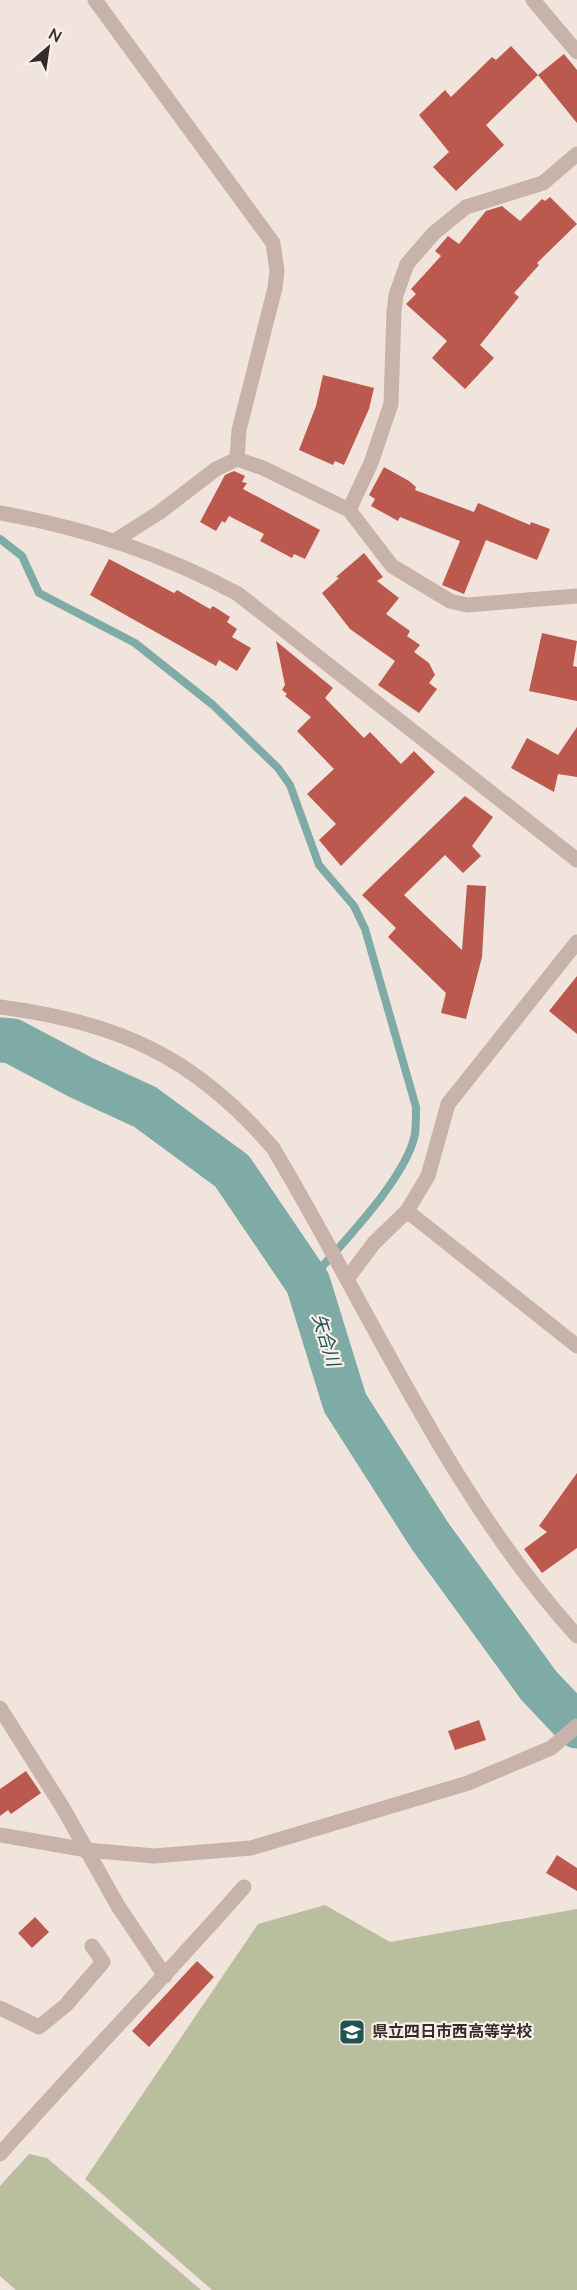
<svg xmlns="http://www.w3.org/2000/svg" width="577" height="2290" font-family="'Nunito Sans','Noto Sans JP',sans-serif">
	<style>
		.green { fill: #b8be9e }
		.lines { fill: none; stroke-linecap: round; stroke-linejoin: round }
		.stream { stroke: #7eaba6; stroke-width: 8 }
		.river { stroke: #7eaba6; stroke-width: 45 }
		.building { fill: #bc594e }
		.minor { stroke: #c7b3a9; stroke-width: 15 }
		.tertiary { stroke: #c7b3a9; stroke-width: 15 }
		.labels { text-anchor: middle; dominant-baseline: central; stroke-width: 4.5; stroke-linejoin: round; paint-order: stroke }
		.poi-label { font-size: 16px; font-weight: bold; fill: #352b28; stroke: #f8efe8; text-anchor: start }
		.water-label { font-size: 18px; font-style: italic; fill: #21534f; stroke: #f8efe8 }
	</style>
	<rect width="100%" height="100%" fill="#f0e4dc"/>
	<!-- green -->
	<g class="green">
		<path d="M 325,1905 L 390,1942 L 577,1909 L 577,2290 L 212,2290 L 85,2179 L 258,1924 Z"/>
		<path d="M 29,2154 L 47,2158 L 201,2290 L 16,2290 L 0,2276 L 0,2186 Z"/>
	</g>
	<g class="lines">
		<!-- stream -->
		<path class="stream" d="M 0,539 L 22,556 L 39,593 L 135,643 L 213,705 L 278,768 L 290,785 L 319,865 L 354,906 L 365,929 L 416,1107 C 416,1116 416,1126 415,1134 C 406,1180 338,1247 308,1283"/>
		<!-- river -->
		<path class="river" d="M 0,1040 L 12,1041 L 82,1078 L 145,1107 L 232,1171 L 308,1283 L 345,1403 L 430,1536 L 539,1686 L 577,1726"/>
	</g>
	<!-- building -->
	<g class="building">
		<path d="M 511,46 L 538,75 L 564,54 L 577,70 L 577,123 L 538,75 L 486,125 L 504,145 L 456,191 L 433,167 L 449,152 L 419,115 L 445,90 L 451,97 L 492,57 L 496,60 Z"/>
		<path d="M 550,197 L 577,224 L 537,263 L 539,265 L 514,293 L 519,297 L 480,345 L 494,358 L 465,389 L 432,358 L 447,341 L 406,304 L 416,294 L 411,289 L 441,256 L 435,251 L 448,236 L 459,244 L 486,211 L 502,206 L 520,221 L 542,199 L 545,201 Z"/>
		<path d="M 323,375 L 374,388 L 369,409 L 344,465 L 335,461 L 333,465 L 299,450 L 316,406 Z"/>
		<path d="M 384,467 L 409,481 L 416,487 L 415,490 L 474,512 L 478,503 L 530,525 L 531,522 L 550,529 L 537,560 L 486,540 L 464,594 L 442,585 L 460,541 L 400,517 L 398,521 L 371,506 L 375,499 L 369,495 Z"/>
		<path d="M 234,471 L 245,476 L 242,482 L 247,483 L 243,489 L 320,530 L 305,559 L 294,554 L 292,558 L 260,541 L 264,534 L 229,516 L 225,523 L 222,521 L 216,531 L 200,522 L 225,475 Z"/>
		<path d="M 364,553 L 383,577 L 377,581 L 399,598 L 386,614 L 410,631 L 407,636 L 420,645 L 414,652 L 429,663 L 435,675 L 429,683 L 437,689 L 419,713 L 378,685 L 395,661 L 350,629 L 322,593 L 339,578 L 336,577 Z"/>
		<path d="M 109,559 L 174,593 L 177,590 L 210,609 L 213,606 L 230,617 L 227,622 L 237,629 L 232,637 L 251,648 L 237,671 L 219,660 L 216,666 L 90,595 Z"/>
		<path d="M 542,633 L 577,641 L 573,666 L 577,667 L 577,701 L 529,691 Z"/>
		<path d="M 276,641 L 333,688 L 325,698 L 364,738 L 370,732 L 401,764 L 414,751 L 435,772 L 341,866 L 319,840 L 336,824 L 307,794 L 334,769 L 297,731 L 311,717 L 285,696 L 287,694 L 282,690 L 285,685 Z"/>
		<path d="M 577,727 L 577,777 L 558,774 L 554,792 L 511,768 L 527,738 L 558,755 Z"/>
		<path d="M 465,796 L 493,817 L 472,846 L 481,856 L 463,873 L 445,855 L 404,895 L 462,950 L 467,885 L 486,886 L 482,957 L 466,1019 L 441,1013 L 446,993 L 388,937 L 396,928 L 362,895 Z"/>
		<path d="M 577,976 L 577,1034 L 549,1011 Z"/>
		<path d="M 577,1473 L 577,1548 L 542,1573 L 524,1549 L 547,1532 L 539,1526 Z"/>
		<path d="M 479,1720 L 486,1740 L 455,1750 L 448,1731 Z"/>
		<path d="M 26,1771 L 41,1793 L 11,1814 L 8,1810 L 0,1816 L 0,1789 Z"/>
		<path d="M 557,1855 L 577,1868 L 577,1891 L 546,1873 Z"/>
		<path d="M 35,1917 L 49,1932 L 32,1948 L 18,1933 Z"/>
		<path d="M 197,1961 L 214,1977 L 149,2047 L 132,2031 Z"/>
	</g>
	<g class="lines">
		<!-- minor -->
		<g class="minor">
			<path d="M 95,0 L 273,243 L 277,271 L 275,288 L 239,430 L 237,459"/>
			<path d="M 533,0 L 577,52"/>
			<path d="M 349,510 L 371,463 L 391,404 L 394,311 L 396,295 L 407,264 L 434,233 L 466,207 L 543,183 L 577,154"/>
			<path d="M 0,513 C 85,528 162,553 238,594 L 577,860"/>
			<path d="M 116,540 L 160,512 L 216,469 L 237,459 L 263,468 L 349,510 L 392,566 L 450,601 L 467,605 L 577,596"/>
			<path d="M 0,1007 C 118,1022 195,1057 273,1148 C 370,1310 449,1495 577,1636"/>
			<path d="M 407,1211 L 577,1346"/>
			<path d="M 347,1279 L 374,1243 L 407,1211 L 428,1176 L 448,1104 L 577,942"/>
			<path d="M 0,1708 L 63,1808 L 118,1906 L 165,1976"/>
			<path d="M 87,1850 L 154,1856 L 251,1848 L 468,1783 L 551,1748 L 577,1726"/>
			<path d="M 0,2008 L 39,2027 L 66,2005 L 103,1962 L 92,1946"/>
			<path d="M 0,2154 C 80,2064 164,1978 244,1887"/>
		</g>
		<!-- tertiary -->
		<path class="tertiary" d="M 0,1835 L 87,1850"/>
	</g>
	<!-- icons -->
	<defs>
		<symbol id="school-square" viewBox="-11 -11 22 22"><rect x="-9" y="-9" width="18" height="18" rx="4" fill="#21534f" stroke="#f8efe8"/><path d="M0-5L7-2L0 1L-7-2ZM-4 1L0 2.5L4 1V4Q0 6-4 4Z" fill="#fff"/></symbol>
	</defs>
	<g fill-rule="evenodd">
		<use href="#school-square" x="337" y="2017" width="30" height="30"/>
	</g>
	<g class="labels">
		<!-- poi labels -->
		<g class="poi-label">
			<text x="372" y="2032">県立四日市西高等学校</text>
		</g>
		<!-- water labels -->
		<g class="water-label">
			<text transform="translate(326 1340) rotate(73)">矢合川</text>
		</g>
	</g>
	<!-- north arrow -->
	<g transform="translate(48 48) rotate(29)" stroke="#f8efe8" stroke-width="4.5" paint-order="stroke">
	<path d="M0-4.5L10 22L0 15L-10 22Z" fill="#352b28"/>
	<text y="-9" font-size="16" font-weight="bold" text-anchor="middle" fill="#352b28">N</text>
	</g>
</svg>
